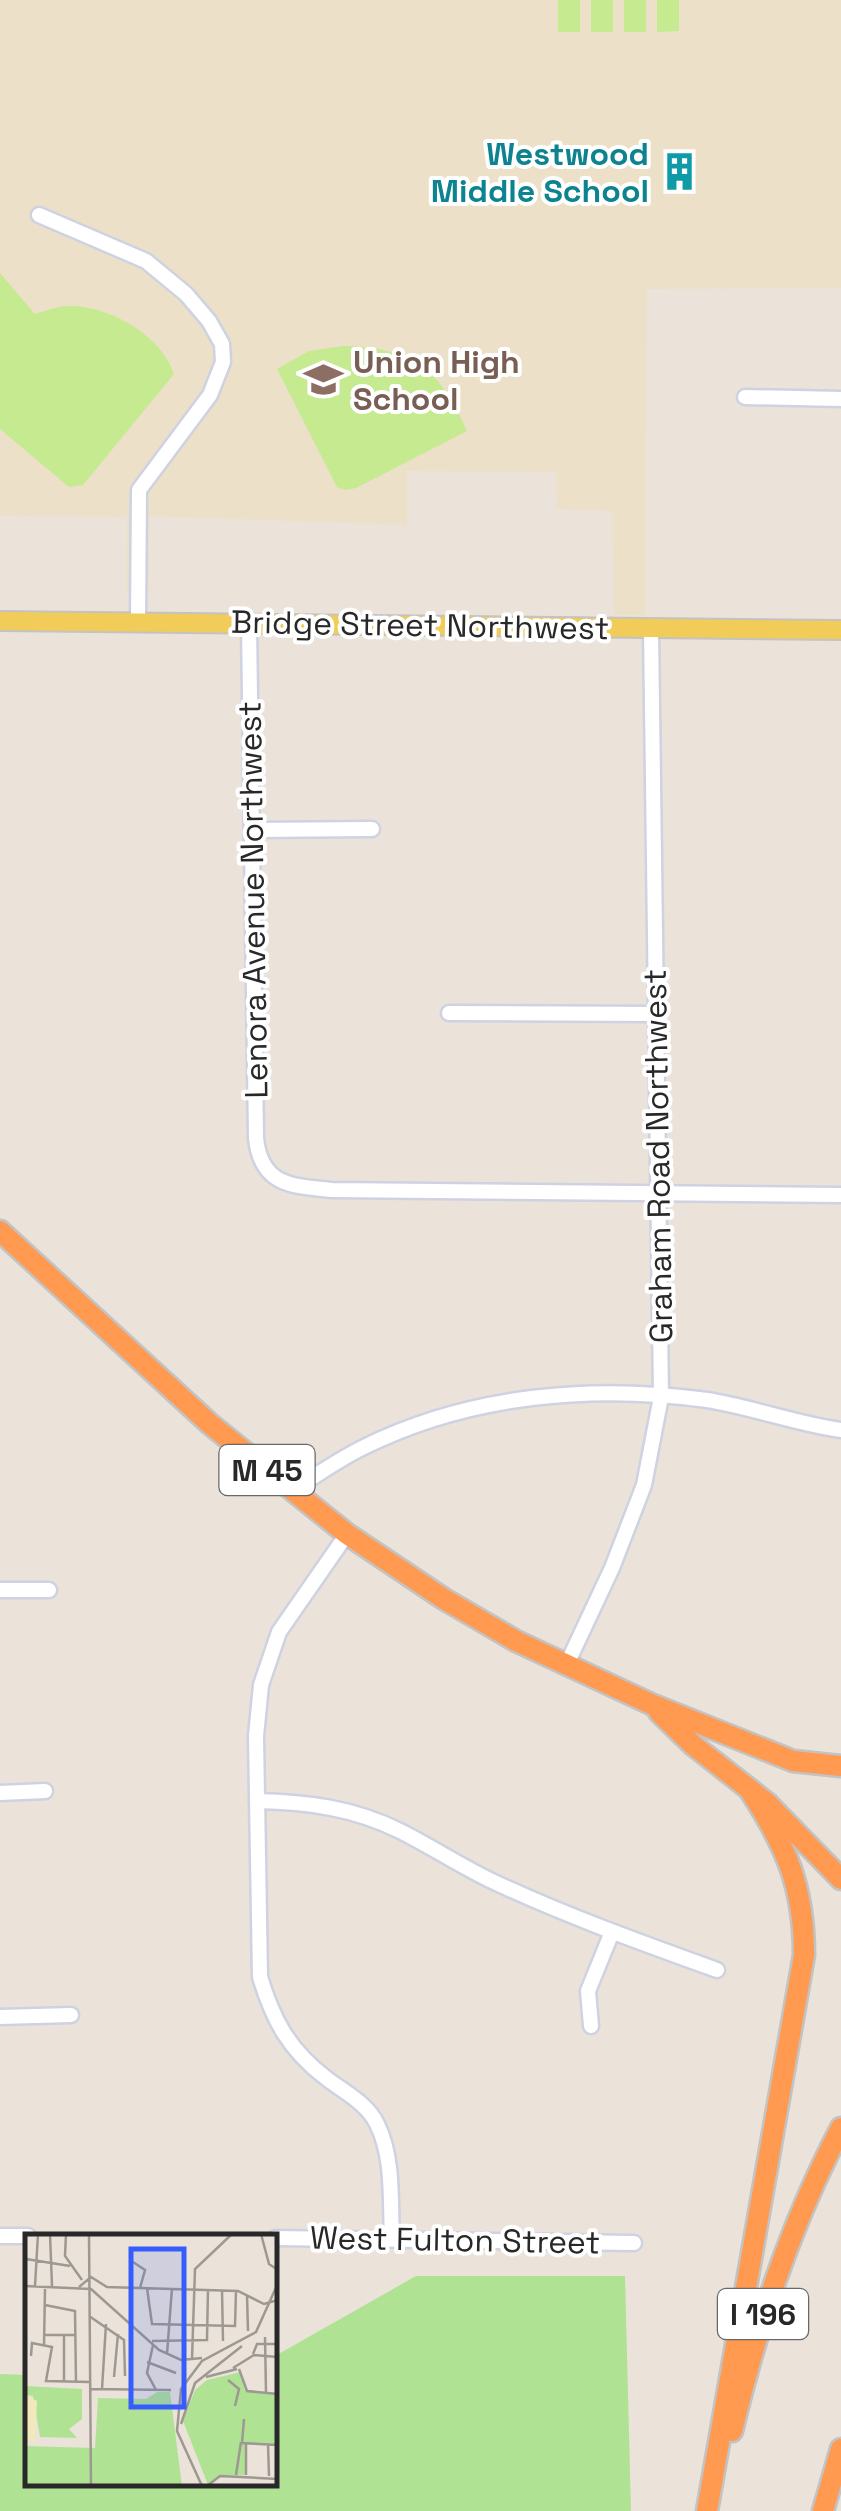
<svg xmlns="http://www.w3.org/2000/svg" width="841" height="2511" font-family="'Space Grotesk',sans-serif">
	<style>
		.education { fill: #ede0c8 }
		.green { fill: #b0e294 }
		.pitch { fill: #c5ea90 }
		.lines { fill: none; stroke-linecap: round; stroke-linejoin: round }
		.minor-casing { stroke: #ced2e1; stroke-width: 19 }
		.major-casing { stroke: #c3c3c3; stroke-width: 22 }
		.highway-casing { stroke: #c3c3c3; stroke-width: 25 }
		.minor { stroke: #fff; stroke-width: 14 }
		.major { stroke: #f1cc58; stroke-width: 18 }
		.highway { stroke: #ff9a50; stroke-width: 20 }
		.labels { text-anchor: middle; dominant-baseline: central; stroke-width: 8; stroke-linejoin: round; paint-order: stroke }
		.shield { fill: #fff; stroke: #686868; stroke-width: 2.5 }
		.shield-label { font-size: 30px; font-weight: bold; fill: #282828 }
		.culture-label { font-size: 32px; font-weight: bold; fill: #0d838f; stroke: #fff; text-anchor: end }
		.education-label { font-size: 32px; font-weight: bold; fill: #785e54; stroke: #fff; text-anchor: start }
		.street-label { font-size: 32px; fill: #282828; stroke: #fff }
		.inset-road { fill: none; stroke: #9d9892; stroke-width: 2.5 }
		.view { fill: #365dfb; fill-opacity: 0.15; stroke: #365dfb; stroke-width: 5 }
		.inset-edge { fill: none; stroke: #282828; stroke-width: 5 }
	</style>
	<rect width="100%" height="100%" fill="#ebe3d9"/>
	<!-- education -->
	<path class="education" d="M 0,0 L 841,0 L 841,288 L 647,289 L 645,615 L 614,615 L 612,511 L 557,509 L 556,472 L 407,471 L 407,525 L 149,516 L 149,590 L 126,591 L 127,517 L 0,516 Z"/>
	<!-- green -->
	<path class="green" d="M 416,2276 L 625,2276 L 631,2511 L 0,2511 L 0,2374 L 27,2375 L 28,2484 L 275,2484 L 275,2356 Z"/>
	<!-- pitch -->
	<g class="pitch">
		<rect x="558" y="0" width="22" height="32"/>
		<rect x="591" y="0" width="22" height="32"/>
		<rect x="624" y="0" width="22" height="32"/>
		<path d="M 657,0 L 679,0 L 679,31 L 657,32 Z"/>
		<path d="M 0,273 L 35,314 C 45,311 55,307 66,306 C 107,304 162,335 174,374 L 83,485 L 69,487 L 0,429 Z"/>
		<path d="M 343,346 C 413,348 438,367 467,431 L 356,488 L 346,490 L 337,487 L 277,369 L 309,351 Z"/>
	</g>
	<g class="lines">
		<defs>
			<g id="minor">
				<path d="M 39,215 L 146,261 L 186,294 L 209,321 L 222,344 L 223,362 L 210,395 L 139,490 L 138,623"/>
				<path d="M 745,397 L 841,399"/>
				<path d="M 249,623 L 256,1138 C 261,1186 292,1186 332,1190 L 841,1195"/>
				<path d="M 253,830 L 372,829"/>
				<path d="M 449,1013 L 657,1014"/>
				<path d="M 292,1490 C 316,1476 339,1459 364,1447 C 469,1395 592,1384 707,1400 C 752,1407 796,1424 841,1430"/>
				<path d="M 347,1534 L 279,1632 L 261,1685 L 256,1736 L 260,1977 C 273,2020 289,2050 326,2078 C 344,2092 367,2103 377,2124 C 394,2158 390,2201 392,2238"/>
				<path d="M 0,1590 L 49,1590"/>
				<path d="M 566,1666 L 612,1568 L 644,1485 L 661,1397 L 651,628"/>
				<path d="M 0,1793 L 45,1791"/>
				<path d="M 257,1801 C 307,1802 354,1808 400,1831 C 432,1847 462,1867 494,1882 C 567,1916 642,1943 717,1970"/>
				<path d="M 0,2017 L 71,2015"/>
				<path d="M 591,2026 L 588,1991 L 612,1932"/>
				<path d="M 0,2236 L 28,2236"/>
				<path d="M 275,2238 L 634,2243"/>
			</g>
			<path id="major" d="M 0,621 L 841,630"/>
			<g id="highway">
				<path d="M 0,1231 L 210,1424 L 347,1534 L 444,1599 L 516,1641 L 651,1704 L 793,1761 L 841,1766"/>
				<path d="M 659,1712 L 693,1745 L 767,1803 L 841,1879"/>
				<path d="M 732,2431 C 757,2325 790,2225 841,2128"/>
				<path d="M 707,2511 L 804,1955 C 804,1886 786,1846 749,1789"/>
				<path d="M 823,2511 L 841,2449"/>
			</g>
		</defs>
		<!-- minor casing -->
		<use href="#minor" class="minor-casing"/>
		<!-- major casing -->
		<use href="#major" class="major-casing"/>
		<!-- highway casing -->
		<use href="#highway" class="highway-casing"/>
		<!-- minor -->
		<use href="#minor" class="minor"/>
		<!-- major -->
		<use href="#major" class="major"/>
		<!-- highway -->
		<use href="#highway" class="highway"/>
	</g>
	<!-- icons -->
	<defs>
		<symbol id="building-bare" viewBox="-9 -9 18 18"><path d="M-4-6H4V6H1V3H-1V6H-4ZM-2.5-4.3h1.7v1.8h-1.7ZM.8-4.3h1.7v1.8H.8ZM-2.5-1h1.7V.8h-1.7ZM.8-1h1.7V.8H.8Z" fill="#0f9aa8" stroke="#fff" stroke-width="2.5" paint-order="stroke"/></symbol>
		<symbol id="school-bare" viewBox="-9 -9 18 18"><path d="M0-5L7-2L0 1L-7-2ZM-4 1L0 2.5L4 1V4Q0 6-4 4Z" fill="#8d6e63" stroke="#fff" stroke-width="2.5" paint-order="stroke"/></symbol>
	</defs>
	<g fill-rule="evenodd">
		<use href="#building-bare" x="652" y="144" width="55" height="55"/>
		<use href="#school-bare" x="296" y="352" width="55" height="55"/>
	</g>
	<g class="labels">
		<!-- shield labels -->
		<g class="shield">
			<rect x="219.5" y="1445" width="95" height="50" rx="8"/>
			<rect x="718" y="2289" width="90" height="50" rx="8"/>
		</g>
		<g class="shield-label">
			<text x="267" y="1470">M 45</text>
			<text x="763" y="2314">I 196</text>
		</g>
		<!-- culture labels -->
		<g class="culture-label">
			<text x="649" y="154">Westwood<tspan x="649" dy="37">Middle School</tspan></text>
		</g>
		<!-- education labels -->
		<g class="education-label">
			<text x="353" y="362">Union High<tspan x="353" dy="37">School</tspan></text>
		</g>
		<!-- street labels -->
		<g class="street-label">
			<text transform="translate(420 625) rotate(1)">Bridge Street Northwest</text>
			<text transform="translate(253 900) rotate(-91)">Lenora Avenue Northwest</text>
			<text transform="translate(658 1156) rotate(-91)">Graham Road Northwest</text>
			<text transform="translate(455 2240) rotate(1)">West Fulton Street</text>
		</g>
	</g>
	<!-- overview -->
	<g transform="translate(25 2234)">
		<rect width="252" height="252" fill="#ebe3d9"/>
		<path d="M 216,138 L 220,156 L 252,160 L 252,211 L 221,210 L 221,241 L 196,242 L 183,251 L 158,187 L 170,156 L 182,146 ZM 0,152 L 57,155 L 57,185 L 44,195 L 52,204 L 15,203 L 8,162 L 0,161 ZM 132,158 L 145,158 L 157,252 L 0,252 L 0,212 L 70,214 L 73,164 L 121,165 Z" fill="#b0e294"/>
		<path d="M 1,161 L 12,167 L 10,208 L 0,206 Z" fill="#f1e8bb"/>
		<path class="inset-road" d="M 25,0 L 27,52M 41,0 L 40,22 L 57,46M 64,0 L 66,252M 69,0 L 146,0M 236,0 L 244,30 L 253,36M 1,25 L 45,32M 108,28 L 120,36 L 115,54M 0,35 L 0,0M 0,52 L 66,55 L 134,116 L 156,126 L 177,124M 10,52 L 13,0M 54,53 L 66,43 L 82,53 L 213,57 L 239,70 L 253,66M 122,54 L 127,90 L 210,92 L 211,57M 197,56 L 198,107M 222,61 L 223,97M 20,71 L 50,77 L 51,148M 64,82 L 99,106 L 100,142M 20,101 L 51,101M 39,101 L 39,148M 240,103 L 241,159M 127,107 L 182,106 L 183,55M 19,111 L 20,55M 128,111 L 122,139 L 131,156M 142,120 L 147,54M 228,120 L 232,110 L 253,110M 6,122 L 7,109 L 27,113 L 21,147 L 65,148M 167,125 L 170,35 L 207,0M 122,128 L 151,139M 208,134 L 229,121 L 252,123M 214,135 L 222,157 L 253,160M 89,143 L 93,100M 181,143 L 212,135M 203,146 L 214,155 L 210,172M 65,155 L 146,156M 77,155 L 81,90M 219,185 L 217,209 L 253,211M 156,190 L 170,149 L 217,112M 221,210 L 221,241M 243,210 L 244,242M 211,241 L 216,208M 177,252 L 152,197 L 156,155 L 177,127 L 231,98 L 253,49M 182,252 L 195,242 L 253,245"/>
		<path class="view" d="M 106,15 L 159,15 L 159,173 L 106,173 Z"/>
		<rect width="252" height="252" class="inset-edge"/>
	</g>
</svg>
